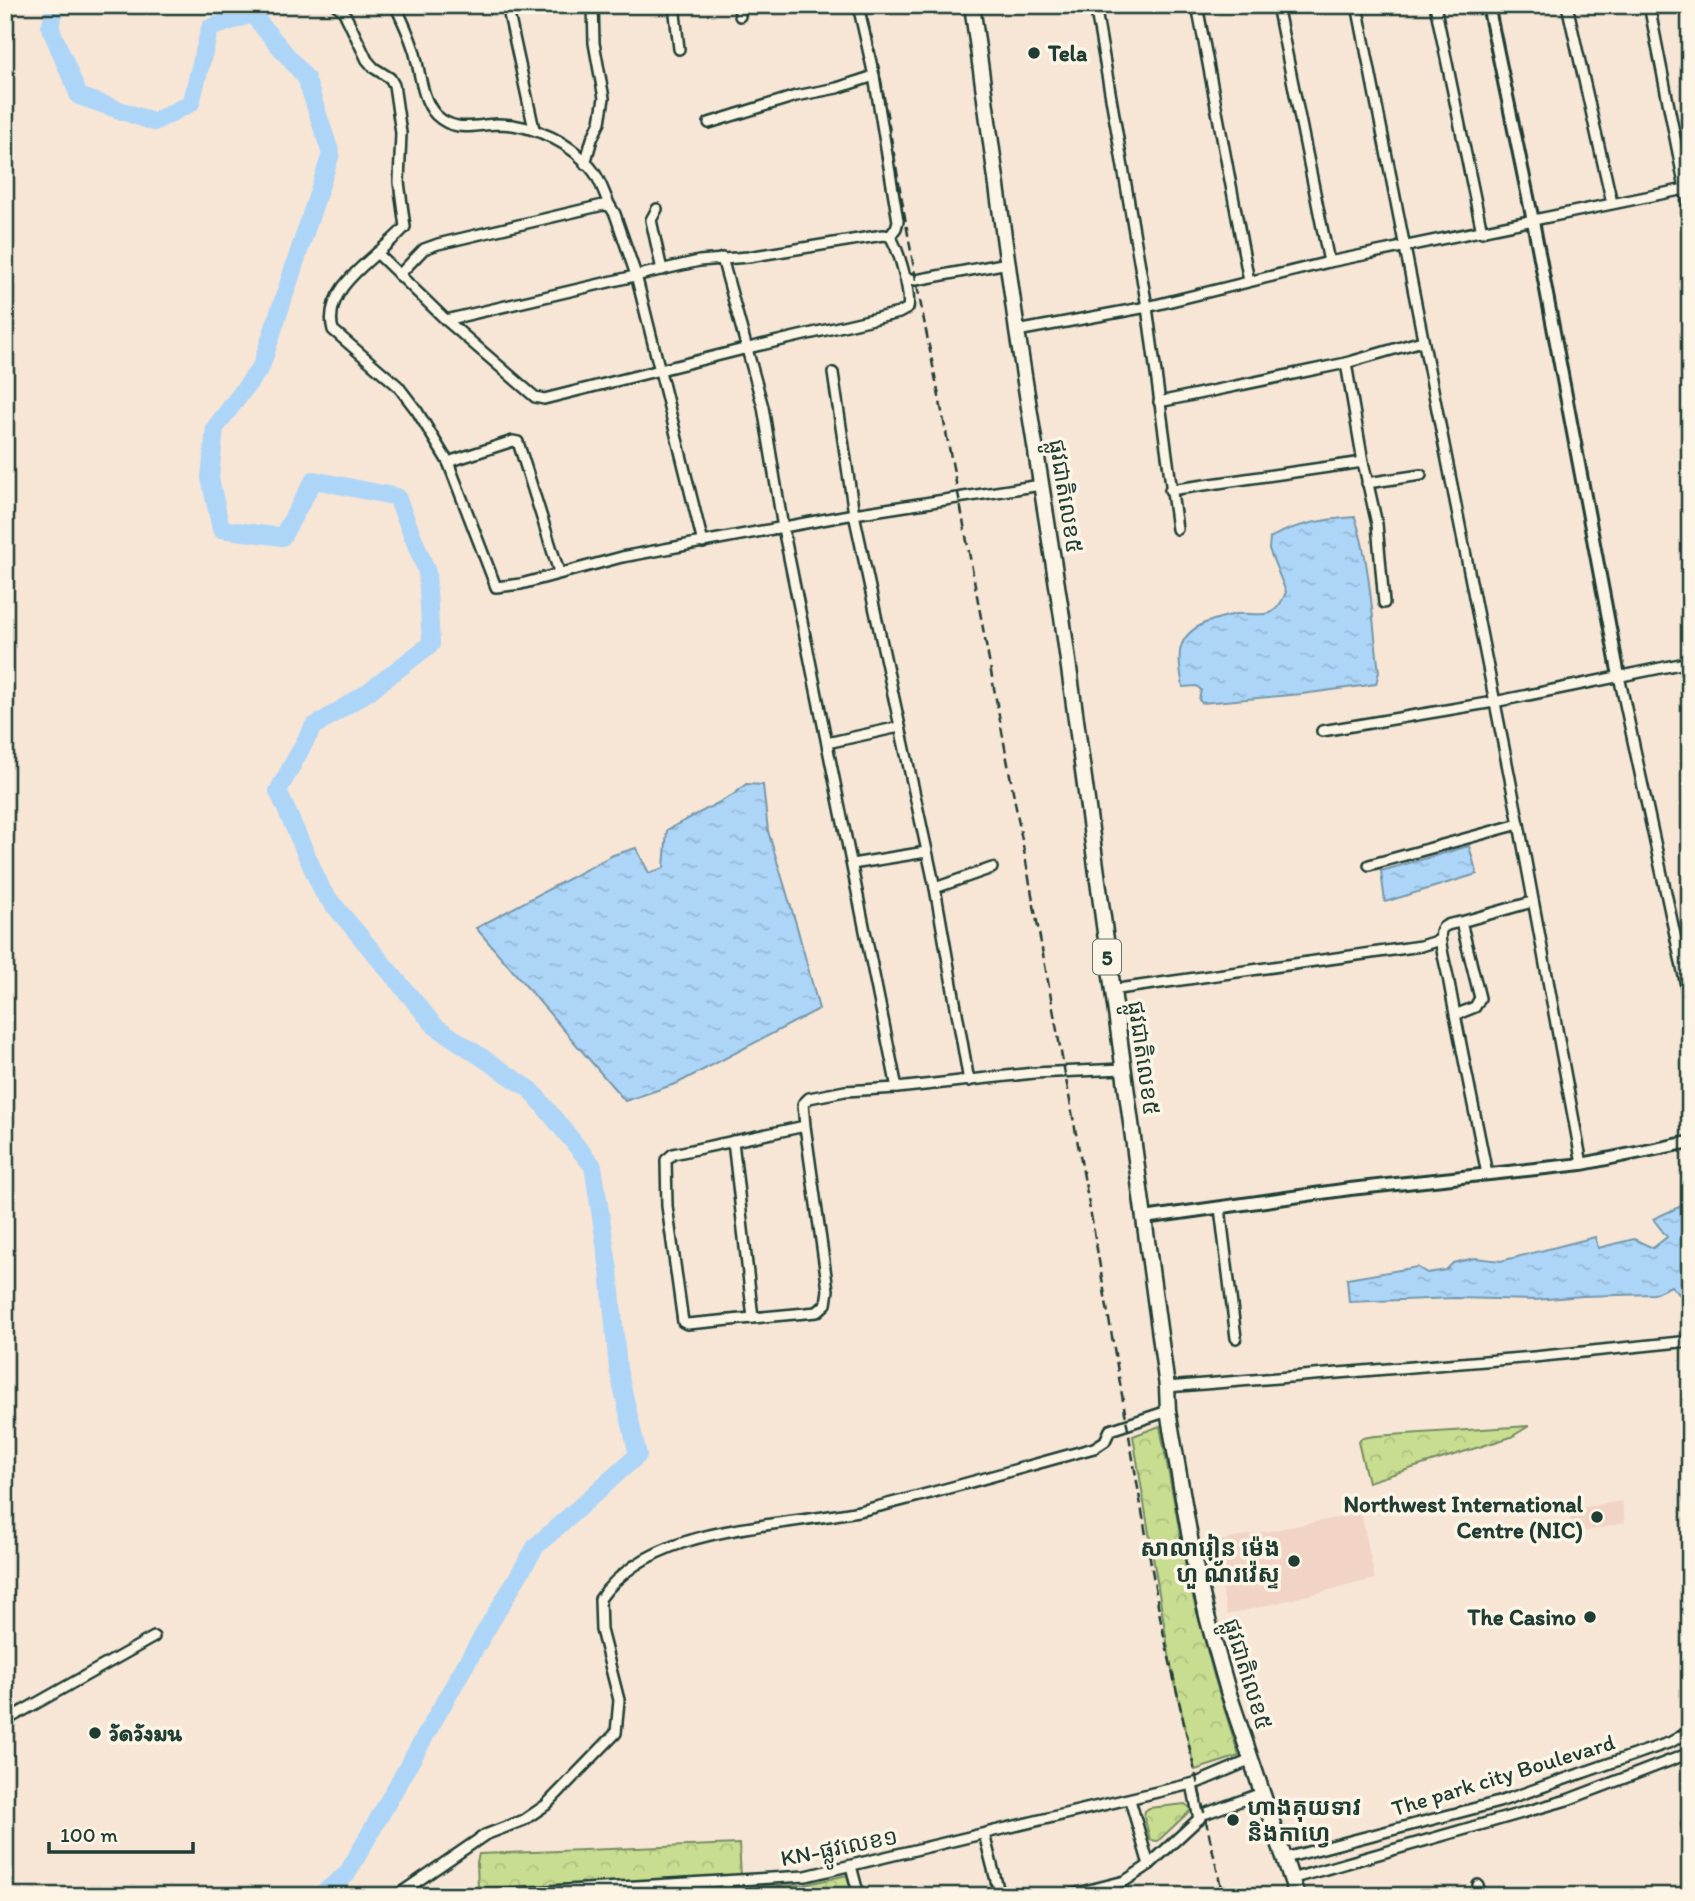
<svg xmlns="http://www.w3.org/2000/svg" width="1695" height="1901" font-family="Itim,'Noto Sans Khmer','Playpen Sans Thai',sans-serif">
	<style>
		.built { fill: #f1d4c5 }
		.park { fill: url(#park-crowns); stroke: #748d62; stroke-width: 2 }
		.water { fill: url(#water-ripples); stroke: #7498aa; stroke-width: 2 }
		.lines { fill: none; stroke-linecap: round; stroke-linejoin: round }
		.river { stroke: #add5f8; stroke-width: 18 }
		.minor-casing { stroke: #1f3d34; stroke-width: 14 }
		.tertiary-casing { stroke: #1f3d34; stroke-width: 16 }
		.trunk-casing { stroke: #1f3d34; stroke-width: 19 }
		.minor { stroke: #fcf5e5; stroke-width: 9 }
		.tertiary { stroke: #fcf5e5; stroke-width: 10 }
		.trunk { stroke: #fcf5e5; stroke-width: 14 }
		.rail { stroke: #1f3d34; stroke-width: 2.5; stroke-dasharray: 10 5; stroke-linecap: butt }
		.poi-dot { fill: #1f3d34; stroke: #fcf5e5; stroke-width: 2.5 }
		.labels { text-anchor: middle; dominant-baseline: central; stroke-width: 7; stroke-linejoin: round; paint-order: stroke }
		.shield { fill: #fcf5e5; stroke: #617469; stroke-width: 2 }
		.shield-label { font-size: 21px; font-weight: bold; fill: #1f3d34 }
		.poi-label { font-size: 23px; font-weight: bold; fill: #1f3d34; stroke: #fcf5e5; text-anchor: start }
		.street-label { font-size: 23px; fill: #1f3d34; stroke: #fcf5e5 }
	</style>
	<defs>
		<pattern id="park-crowns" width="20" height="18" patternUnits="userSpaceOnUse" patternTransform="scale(1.75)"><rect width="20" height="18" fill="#c9dd91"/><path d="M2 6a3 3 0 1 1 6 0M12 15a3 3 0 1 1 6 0" fill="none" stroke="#acbf7e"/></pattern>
		<pattern id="water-ripples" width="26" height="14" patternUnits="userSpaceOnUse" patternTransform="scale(1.75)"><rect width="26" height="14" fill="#add5f8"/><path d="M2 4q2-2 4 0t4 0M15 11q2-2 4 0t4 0" fill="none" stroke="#94b8d5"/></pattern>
	</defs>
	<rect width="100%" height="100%" fill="#f7e6d6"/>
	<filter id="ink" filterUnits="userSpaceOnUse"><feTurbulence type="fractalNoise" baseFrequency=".0143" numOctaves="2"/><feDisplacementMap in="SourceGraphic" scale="14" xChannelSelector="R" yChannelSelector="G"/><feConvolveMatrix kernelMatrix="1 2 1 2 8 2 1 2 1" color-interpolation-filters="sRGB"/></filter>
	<g filter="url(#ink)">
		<!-- built -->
		<g class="built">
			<path d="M 1622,1501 L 1625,1523 L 1574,1534 L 1568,1510 Z"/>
			<path d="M 1361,1513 L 1375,1579 L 1227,1615 L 1213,1542 Z"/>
		</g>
		<!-- park -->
		<g class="park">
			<path d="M 1160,1426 L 1189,1582 L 1214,1676 L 1239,1756 L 1195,1770 L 1171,1666 L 1133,1436 Z"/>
			<path d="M 1529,1426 L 1511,1437 L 1368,1482 L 1358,1442 L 1362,1438 L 1375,1436 Z"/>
			<path d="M 1185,1804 L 1192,1809 L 1158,1841 L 1150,1840 L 1144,1816 L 1145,1811 L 1149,1808 Z"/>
			<path d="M 739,1844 L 741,1876 L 478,1888 L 477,1862 L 479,1854 Z"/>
			<path d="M 847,1875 L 852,1896 L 731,1896 L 731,1887 L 804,1885 Z"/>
		</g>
		<!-- water -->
		<g class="water">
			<path d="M 1355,517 C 1371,566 1372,620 1379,672 L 1376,684 L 1302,694 L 1202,703 L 1199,700 L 1201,690 L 1197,686 L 1183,687 C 1178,657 1174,637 1205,623 C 1216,619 1226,616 1237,614 C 1247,613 1260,616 1270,613 C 1279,609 1283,600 1286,592 L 1269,549 L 1270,538 C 1294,524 1327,519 1355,517 Z"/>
			<path d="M 746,784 L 763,785 L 768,831 L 797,927 L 819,1009 L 678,1083 L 625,1101 L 476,928 L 613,855 L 636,848 L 649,873 L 664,868 L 667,830 L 733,795 Z"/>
			<path d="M 1469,846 L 1477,874 L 1385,902 L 1381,871 Z"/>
			<path d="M 1690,1202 L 1690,1305 L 1671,1286 L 1654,1294 L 1583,1296 L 1535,1300 L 1455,1298 L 1349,1302 L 1347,1279 L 1417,1267 L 1427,1273 L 1446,1270 L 1453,1263 L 1475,1258 L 1501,1261 L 1595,1237 L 1598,1248 L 1634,1239 L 1653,1248 L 1667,1237 L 1653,1219 Z"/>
		</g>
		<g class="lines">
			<!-- river -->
			<path class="river" d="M 56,5 L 50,27 L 79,96 L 154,122 L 191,103 L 210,28 L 252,14 L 306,78 L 331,154 L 261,367 L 215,428 L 210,478 L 221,529 L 282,537 L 314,480 L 397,497 L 427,572 L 431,644 L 368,692 L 313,727 L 278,791 L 323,892 L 435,1026 L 531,1090 L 593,1166 L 609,1270 L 618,1369 L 638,1455 L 536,1546 L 463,1669 L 347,1874 L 319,1896"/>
			<defs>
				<g id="minor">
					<path d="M 336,5 L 343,10 L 367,60 L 374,68 L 390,78 L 394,85 L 401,133 L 399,182 L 405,227 C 380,256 321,286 333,330 L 398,386 L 417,411 L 448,462 L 496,587 L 521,584 L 622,557 L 854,514 L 1041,485"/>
					<path d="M 395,5 C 402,19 409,35 414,50 C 420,70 421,99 436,115 C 455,133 474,125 497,124 C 533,124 573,143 594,172 C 601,182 605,196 610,206"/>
					<path d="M 507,5 L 534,129"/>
					<path d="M 674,5 L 679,49"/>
					<path d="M 739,5 L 740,16"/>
					<path d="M 858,5 L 874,76 L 898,221 L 896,228 L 890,236"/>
					<path d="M 1095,5 L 1147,307 L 1177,529"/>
					<path d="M 1197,5 L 1249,281"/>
					<path d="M 1277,5 L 1329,262"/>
					<path d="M 1357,5 L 1519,824 L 1582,1164"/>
					<path d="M 1435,5 L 1482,232"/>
					<path d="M 1567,5 L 1612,203"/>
					<path d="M 1649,5 L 1690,214"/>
					<path d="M 709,123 L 796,96 L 837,88 L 874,76"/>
					<path d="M 585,164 L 592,139 L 600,122 L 604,98 L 594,43 L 593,5"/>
					<path d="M 657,209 L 651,220 L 662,270"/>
					<path d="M 377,253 L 446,320 L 535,397 L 544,399 L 748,348 L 899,313 L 908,308 C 911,292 899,250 890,236"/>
					<path d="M 722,258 L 763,407 L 783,528 L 897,1088"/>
					<path d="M 399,275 L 424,249 L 438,244 L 603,205 L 610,206 L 615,214 L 636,275 L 703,543"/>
					<path d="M 905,278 L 916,280 L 1008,263"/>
					<path d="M 446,320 L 699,261 L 748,257 L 883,235 L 890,236"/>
					<path d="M 1017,331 L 1147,307 L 1329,262 L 1690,188"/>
					<path d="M 1346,363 L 1363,462 L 1377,524 L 1384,603"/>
					<path d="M 833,373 L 854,514 L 935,888 L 969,1081"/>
					<path d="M 1159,402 L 1346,363 L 1422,341"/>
					<path d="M 448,462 L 513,441 L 518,442 L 559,572"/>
					<path d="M 1367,483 L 1421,475"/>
					<path d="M 1170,490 L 1363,462"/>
					<path d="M 1619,676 L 1690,1004"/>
					<path d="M 1322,731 L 1494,702 L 1690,662"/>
					<path d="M 827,743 L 899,727"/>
					<path d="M 852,864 L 926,852"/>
					<path d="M 1369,865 L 1519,824"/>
					<path d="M 935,888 L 992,868"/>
					<path d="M 1461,922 L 1532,902"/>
					<path d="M 1111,990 L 1421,946 L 1440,940"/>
					<path d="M 1455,1015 L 1475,1007 L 1480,998 L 1461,922 C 1456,923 1445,924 1442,929 C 1437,936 1446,967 1448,977 C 1460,1043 1474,1108 1487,1174"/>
					<path d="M 805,1126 L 673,1154 L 666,1160 L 667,1206 L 683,1322 L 687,1324 L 817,1312 L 826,1304 L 828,1290 L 805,1126 L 803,1104 L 809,1098 L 845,1091 L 897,1088 L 1034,1073 L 1123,1069"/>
					<path d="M 733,1141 L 753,1318"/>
					<path d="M 1220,1208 L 1236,1338"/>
					<path d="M 1167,1387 L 1534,1357 L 1690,1341"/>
					<path d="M 5,1721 L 154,1637"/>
					<path d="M 1192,1784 L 1199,1819"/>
					<path d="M 1130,1800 L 1149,1865"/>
					<path d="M 1690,1814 L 1687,1824 L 1690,1838"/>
					<path d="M 984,1834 L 1000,1896"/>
					<path d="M 1285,1858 L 1499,1802 L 1671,1742 L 1690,1731"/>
					<path d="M 851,1866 L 859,1896"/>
					<path d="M 1291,1879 L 1567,1800 L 1690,1753"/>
					<path d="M 726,1883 L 726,1896"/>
					<path d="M 1478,1885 L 1481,1896"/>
					<path d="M 396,1896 L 485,1835 L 524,1820 L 546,1805 L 616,1733 L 619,1700 L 601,1630 L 600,1599 C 655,1520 787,1529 872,1508 C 946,1490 1020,1468 1094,1448 L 1105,1441 L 1110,1430 L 1168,1411"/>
					<path d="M 468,1896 L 806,1876 L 1199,1782 L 1251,1760"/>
					<path d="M 1065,1896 L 1125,1881 L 1149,1865 L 1204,1814 L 1262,1793"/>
				</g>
				<g id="tertiary">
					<path d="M 1488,5 L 1533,221 L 1619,676"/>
					<path d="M 1144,1218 L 1350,1189 L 1582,1164 L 1690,1142"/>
				</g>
				<path id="trunk" d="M 972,5 L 1017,331 L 1062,617 L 1167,1387 L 1168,1411 L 1194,1561 L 1208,1620 L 1228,1691 L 1297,1896"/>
			</defs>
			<!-- minor casing -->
			<use href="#minor" class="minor-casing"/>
			<!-- tertiary casing -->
			<use href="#tertiary" class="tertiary-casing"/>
			<!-- trunk casing -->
			<use href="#trunk" class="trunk-casing"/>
			<!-- minor -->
			<use href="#minor" class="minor"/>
			<!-- tertiary -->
			<use href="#tertiary" class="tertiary"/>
			<!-- trunk -->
			<use href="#trunk" class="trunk"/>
			<!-- rail -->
			<path class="rail" d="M 864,5 L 879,69 L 916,280 L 959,498 L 1093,1226 L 1161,1622 L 1223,1896"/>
		</g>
	</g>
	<!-- markers -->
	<g class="poi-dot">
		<circle cx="1034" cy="53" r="7"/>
		<circle cx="1597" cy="1517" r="7"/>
		<circle cx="1294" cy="1561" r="7"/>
		<circle cx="1590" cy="1617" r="7"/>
		<circle cx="95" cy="1733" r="7"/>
		<circle cx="1233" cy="1820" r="7"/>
	</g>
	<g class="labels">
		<!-- shield labels -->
		<rect class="shield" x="1093" y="939.5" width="28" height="35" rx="5"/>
		<g class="shield-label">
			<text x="1107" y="957">5</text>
		</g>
		<!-- poi labels -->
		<g class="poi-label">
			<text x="1048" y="53">Tela</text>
			<text x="1583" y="1504" text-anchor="end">Northwest International<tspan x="1583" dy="26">Centre (NIC)</tspan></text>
			<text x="1280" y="1548" text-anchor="end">សាលារៀន ម៉េង<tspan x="1280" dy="26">ហួ ណ័រវ៉េស្ទ</tspan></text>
			<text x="1576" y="1617" text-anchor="end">The Casino</text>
			<text x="109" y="1733">วัดวังมน</text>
			<text x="1247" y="1807">ហាងគុយទាវ<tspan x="1247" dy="26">និងកាហ្វេ</tspan></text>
		</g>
		<!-- street labels -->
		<g class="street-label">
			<text transform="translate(1066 496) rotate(81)">ផ្លូវជាតិលេខ៥</text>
			<text transform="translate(1144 1058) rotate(82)">ផ្លូវជាតិលេខ៥</text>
			<text transform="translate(1248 1674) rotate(73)">ផ្លូវជាតិលេខ៥</text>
			<text transform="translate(1503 1775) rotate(-17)">The park city Boulevard</text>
			<text transform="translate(839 1847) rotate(-11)">KN-ផ្លូវលេខ១</text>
		</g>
	</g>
	<!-- margin -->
	<rect width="1695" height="1901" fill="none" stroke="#fcf5e5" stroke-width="28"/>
	<rect x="14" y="14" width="1667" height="1873" fill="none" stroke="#1f3d34" stroke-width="2.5" filter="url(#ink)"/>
	<!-- scale -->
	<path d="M49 1842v10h144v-10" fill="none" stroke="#1f3d34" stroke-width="3.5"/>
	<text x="60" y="1842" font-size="21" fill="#1f3d34" stroke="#fcf5e5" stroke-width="5" paint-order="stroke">100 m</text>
</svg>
